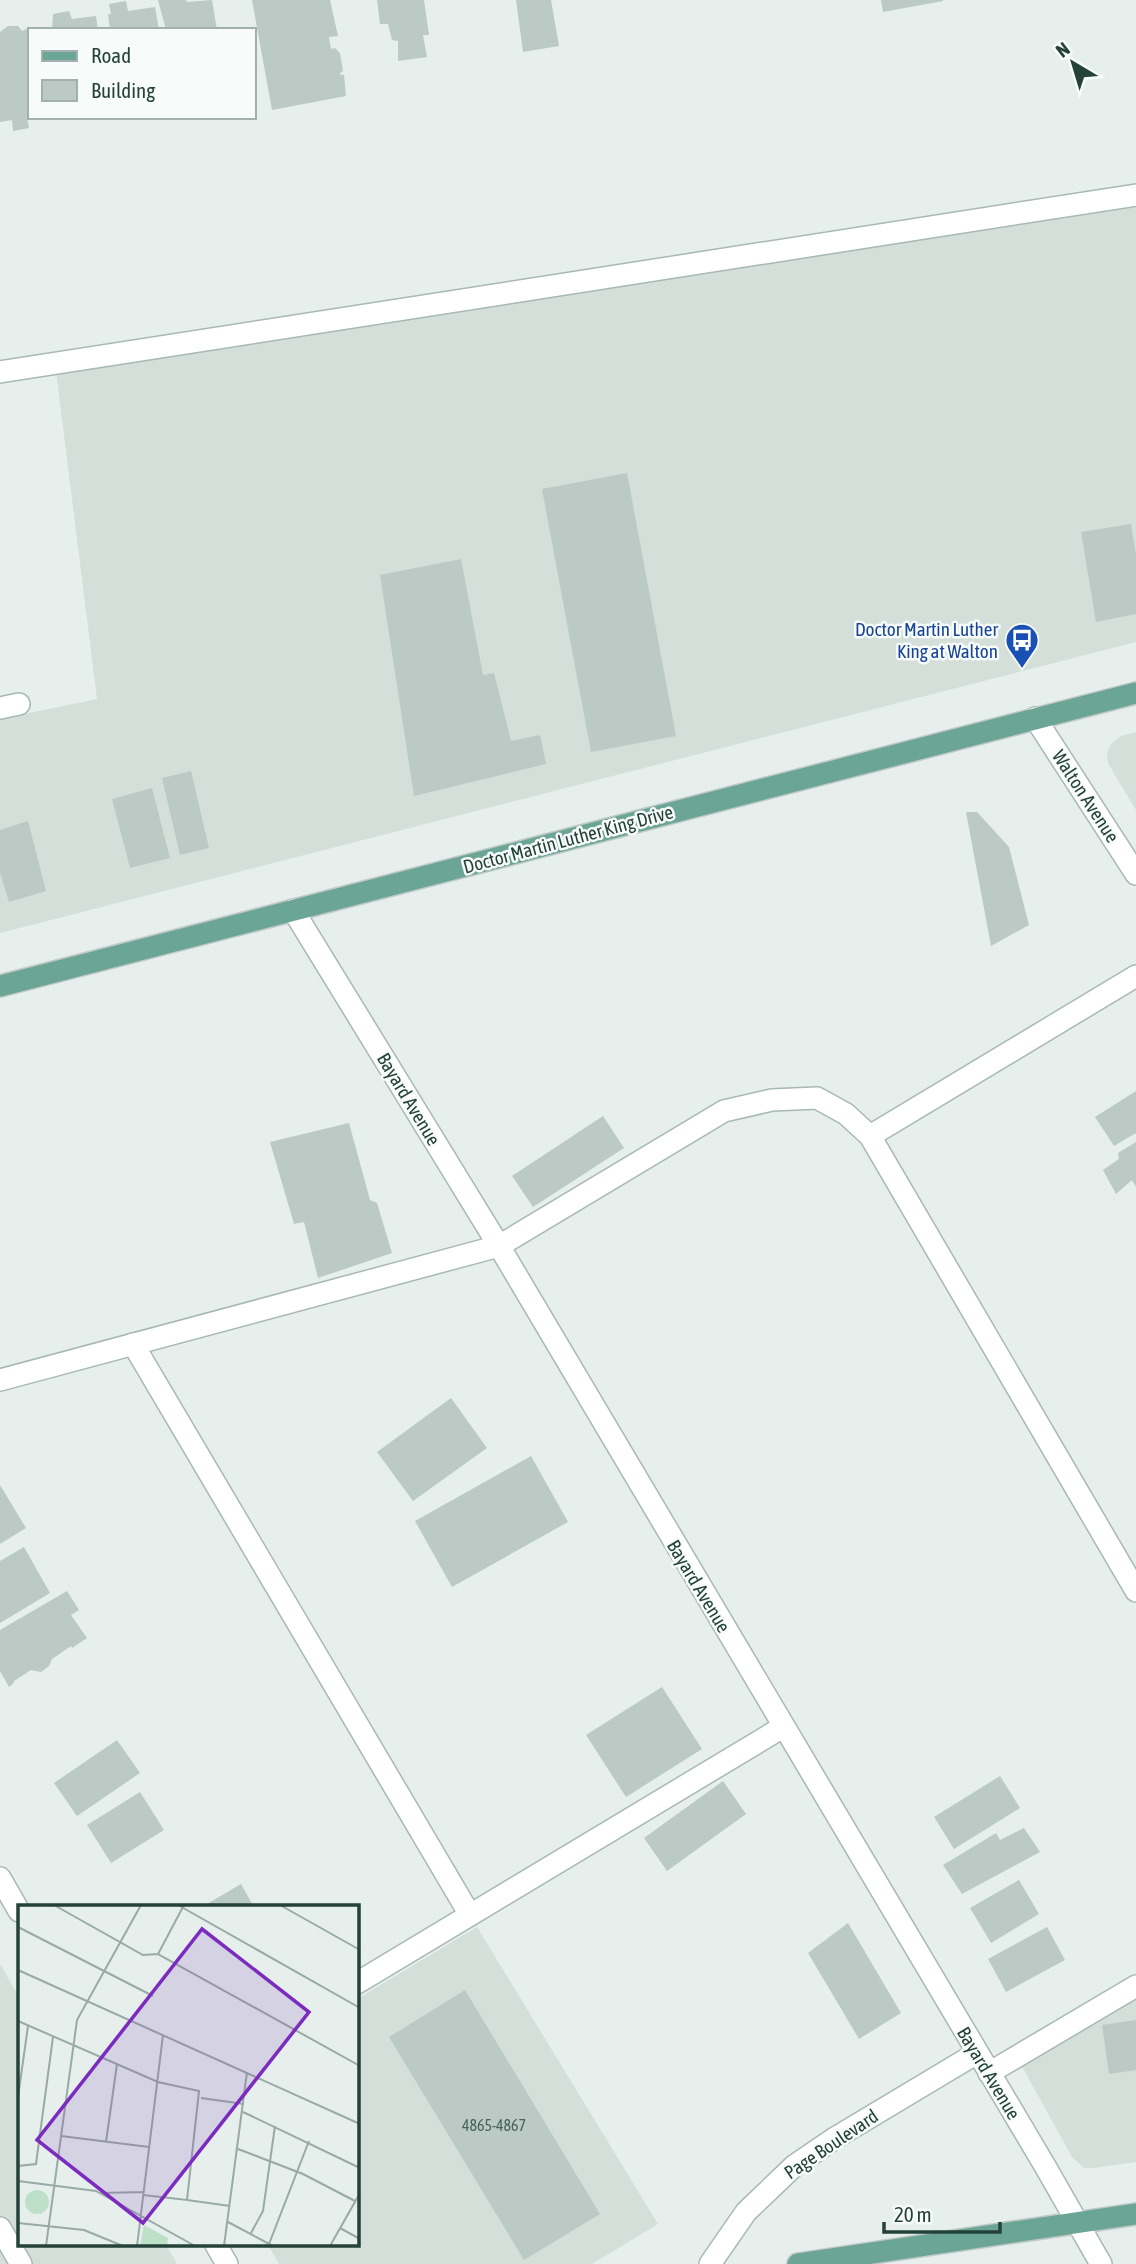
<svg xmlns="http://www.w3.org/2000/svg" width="1136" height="2264" font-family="'Asap Condensed',sans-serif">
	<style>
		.built { fill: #d4dfda }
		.building { fill: #bbcac4 }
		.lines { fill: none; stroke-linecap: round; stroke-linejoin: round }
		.minor-casing { stroke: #a8b8b2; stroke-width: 24 }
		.major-casing { stroke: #c2cac8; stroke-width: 24 }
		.minor { stroke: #fff; stroke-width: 21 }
		.major { stroke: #6aa596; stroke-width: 21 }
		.labels { text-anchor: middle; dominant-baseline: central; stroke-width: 5; stroke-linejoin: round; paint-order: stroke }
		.number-label { font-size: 16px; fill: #4a645c }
		.transit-label { font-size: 19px; fill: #164399; stroke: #f7fbf9; text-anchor: end }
		.street-label { font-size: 19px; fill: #24423a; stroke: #f7fbf9 }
		.inset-road { fill: none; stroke: #98aaa4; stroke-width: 2 }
		.view { fill: #7b2cbf; fill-opacity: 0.15; stroke: #7b2cbf; stroke-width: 3.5 }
		.inset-edge { fill: none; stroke: #24423a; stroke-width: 3.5 }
	</style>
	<rect width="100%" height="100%" fill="#e6efeb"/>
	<!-- built -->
	<g class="built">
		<path d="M 1136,207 L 1136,642 L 0,933 L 0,719 L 97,699 L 56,371 Z"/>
		<path d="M 1136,732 L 1136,810 L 1108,763 L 1107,753 L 1111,744 L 1121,736 Z"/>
		<path d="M 477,1927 L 658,2224 L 592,2264 L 279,2264 L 268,2245 L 357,2245 L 357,1999 Z"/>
		<path d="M 0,1964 L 19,1997 L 19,2245 L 166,2245 L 177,2264 L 0,2264 Z"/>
		<path d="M 1136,1992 L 1136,2162 L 1093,2168 L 1084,2168 L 1072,2157 L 1019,2061 Z"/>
	</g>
	<!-- building -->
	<g class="building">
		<path d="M 158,0 L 186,0 L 187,2 L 212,0 L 217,30 L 166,30 Z"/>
		<path d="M 252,0 L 330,0 L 338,36 L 329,37 L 331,49 L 335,48 L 340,53 L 343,71 L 339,74 L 344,75 L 346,96 L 272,110 Z"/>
		<path d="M 377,0 L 424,0 L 429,35 L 423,35 L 427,57 L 398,61 L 398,41 L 392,40 L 388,24 L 380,24 Z"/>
		<path d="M 516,0 L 551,0 L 559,46 L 523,52 Z"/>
		<path d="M 881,0 L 943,0 L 943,1 L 883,12 Z"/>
		<path d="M 126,1 L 128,11 L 155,7 L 159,30 L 110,30 L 108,14 L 111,14 L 109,4 Z"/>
		<path d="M 69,11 L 72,19 L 96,16 L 98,30 L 52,30 L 53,14 Z"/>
		<path d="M 8,26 L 18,26 L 22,31 L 29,28 L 30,32 L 30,117 L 27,117 L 29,128 L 13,131 L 12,120 L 0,122 L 0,32 Z"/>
		<path d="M 627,473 L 676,736 L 591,752 L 542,489 Z"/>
		<path d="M 1131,524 L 1136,555 L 1136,614 L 1096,622 L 1081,532 Z"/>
		<path d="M 461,559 L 483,675 L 494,673 L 511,741 L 540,735 L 546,764 L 414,796 L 380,575 Z"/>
		<path d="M 191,771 L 209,848 L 180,855 L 162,778 Z"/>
		<path d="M 152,788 L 170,858 L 130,868 L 112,799 Z"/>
		<path d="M 966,812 L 977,812 L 1009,847 L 1029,925 L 991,946 Z"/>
		<path d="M 28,821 L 46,891 L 9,902 L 0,873 L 0,830 Z"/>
		<path d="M 1136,1091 L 1136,1133 L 1114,1146 L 1095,1117 Z"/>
		<path d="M 603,1116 L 624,1148 L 533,1207 L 512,1176 Z"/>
		<path d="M 349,1123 L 370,1200 L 377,1203 L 392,1253 L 318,1278 L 304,1222 L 294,1224 L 270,1142 Z"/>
		<path d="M 1136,1142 L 1136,1187 L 1132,1180 L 1116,1194 L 1103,1170 L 1119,1159 L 1118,1153 Z"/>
		<path d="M 451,1398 L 487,1448 L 413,1501 L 377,1452 Z"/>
		<path d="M 531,1456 L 568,1522 L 452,1587 L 415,1521 Z"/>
		<path d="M 0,1485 L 26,1528 L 0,1544 Z"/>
		<path d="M 24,1547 L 50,1593 L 0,1623 L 0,1561 Z"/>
		<path d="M 67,1591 L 79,1610 L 71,1615 L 87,1638 L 72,1648 L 71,1646 L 52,1659 L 49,1666 L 41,1672 L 31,1670 L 14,1681 L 14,1683 L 9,1687 L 0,1671 L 0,1630 Z"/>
		<path d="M 662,1687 L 702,1749 L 626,1797 L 586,1735 Z"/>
		<path d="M 117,1740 L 140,1773 L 77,1816 L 54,1783 Z"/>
		<path d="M 1000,1776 L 1020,1808 L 954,1849 L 934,1817 Z"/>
		<path d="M 723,1781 L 746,1814 L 667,1871 L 644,1838 Z"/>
		<path d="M 140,1792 L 164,1830 L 111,1863 L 87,1825 Z"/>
		<path d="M 1024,1828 L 1040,1852 L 962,1894 L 943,1865 L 996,1833 L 1000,1840 Z"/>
		<path d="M 1019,1880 L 1039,1914 L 991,1943 L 970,1908 Z"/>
		<path d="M 241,1884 L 254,1907 L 202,1907 Z"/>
		<path d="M 848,1923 L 901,2013 L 859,2039 L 808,1953 Z"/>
		<path d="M 1047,1927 L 1065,1960 L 1006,1992 L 988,1959 Z"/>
		<path d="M 465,1990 L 600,2214 L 524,2260 L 389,2037 Z"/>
		<path d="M 1136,2020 L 1136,2070 L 1109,2074 L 1102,2025 Z"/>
	</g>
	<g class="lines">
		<defs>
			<g id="minor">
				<path d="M 0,372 L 1136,195"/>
				<path d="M 0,708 L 19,704"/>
				<path d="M 1035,718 L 1136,874"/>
				<path d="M 293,910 L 499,1246 L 1045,2166 L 1101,2264"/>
				<path d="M 870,1136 L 1136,976"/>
				<path d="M 133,1344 L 470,1915"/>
				<path d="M 0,1380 L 499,1246 L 724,1111 L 772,1100 L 817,1098 L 846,1114 L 870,1136 L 1136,1591"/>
				<path d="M 0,1878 L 19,1911"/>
				<path d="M 357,1983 L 783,1727"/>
				<path d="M 989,2073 L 1136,1986"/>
				<path d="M 0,2228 L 21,2264"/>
				<path d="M 216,2245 L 227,2264"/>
				<path d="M 710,2264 L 746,2212 L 794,2166 L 835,2138 L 977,2053"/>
			</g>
			<g id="major">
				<path d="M 0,986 L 1136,693"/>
				<path d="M 798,2264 L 1136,2214"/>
			</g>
		</defs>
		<!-- minor casing -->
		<use href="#minor" class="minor-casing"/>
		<!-- major casing -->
		<use href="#major" class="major-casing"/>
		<!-- minor -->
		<use href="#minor" class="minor"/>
		<!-- major -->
		<use href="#major" class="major"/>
	</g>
	<!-- icons -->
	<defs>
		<symbol id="bus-pin" viewBox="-11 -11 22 30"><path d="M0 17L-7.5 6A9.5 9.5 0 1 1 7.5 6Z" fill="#1a4fb4" stroke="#f7fbf9"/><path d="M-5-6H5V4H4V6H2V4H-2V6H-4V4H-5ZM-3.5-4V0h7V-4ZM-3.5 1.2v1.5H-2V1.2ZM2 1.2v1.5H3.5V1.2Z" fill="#fff"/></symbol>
	</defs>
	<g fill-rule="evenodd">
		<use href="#bus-pin" x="1003" y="621" width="38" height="52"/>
	</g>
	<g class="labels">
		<!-- number labels -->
		<g class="number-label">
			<text x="494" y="2125">4865-4867</text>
		</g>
		<!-- transit labels -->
		<g class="transit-label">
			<text x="998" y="629">Doctor Martin Luther<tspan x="998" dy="22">King at Walton</tspan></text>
		</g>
		<!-- street labels -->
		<g class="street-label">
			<text transform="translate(1086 796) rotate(57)">Walton Avenue</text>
			<text transform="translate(568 839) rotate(-15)">Doctor Martin Luther King Drive</text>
			<text transform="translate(409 1099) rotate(59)">Bayard Avenue</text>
			<text transform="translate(699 1586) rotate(59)">Bayard Avenue</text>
			<text transform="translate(989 2073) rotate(59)">Bayard Avenue</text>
			<text transform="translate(831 2144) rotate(-34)">Page Boulevard</text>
		</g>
	</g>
	<!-- overview -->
	<g transform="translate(18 1905)">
		<rect width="341" height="341" fill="#e6efeb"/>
		<path d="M7 297a12 12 0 1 1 24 0a12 12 0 1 1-24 0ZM 126,320 L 150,333 L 149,341 L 122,341 Z" fill="#bfe0c8"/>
		<path class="inset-road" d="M 36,0 L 125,50 L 140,49M 160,0 L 342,103M 166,0 L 140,49 L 342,161M 262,0 L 342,45M 0,22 L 135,91M 0,65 L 342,219M 0,116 L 140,177 L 181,186 L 169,295 L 125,290M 0,192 L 10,121M 183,193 L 226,199M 225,207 L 342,263M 43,231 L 131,242M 88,237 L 99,159M 220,244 L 285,269 L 337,296M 0,261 L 18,259 L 35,132M 0,276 L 78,286 L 177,341M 83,288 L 126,287M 169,295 L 212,301M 210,317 L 255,341M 0,318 L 66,325 L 105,341M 322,323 L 342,334M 233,328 L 245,306 L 257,221M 251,339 L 291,236M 28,341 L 59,115 L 123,0M 119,341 L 145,130M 206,341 L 229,167M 312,341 L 342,288"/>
		<path class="view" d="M 184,24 L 291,107 L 125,318 L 19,235 Z"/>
		<rect width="341" height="341" class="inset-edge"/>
	</g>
	<!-- legend -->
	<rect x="28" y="28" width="228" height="91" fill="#f7fbf9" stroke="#a3b1ad" stroke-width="2"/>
	<rect x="42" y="51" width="35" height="10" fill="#6aa596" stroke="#a3b1ad" stroke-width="2"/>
	<text x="91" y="63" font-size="21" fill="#24423a">Road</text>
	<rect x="42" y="80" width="35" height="21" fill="#bbcac4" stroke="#a3b1ad" stroke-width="2"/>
	<text x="91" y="98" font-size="21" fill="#24423a">Building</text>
	<!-- north arrow -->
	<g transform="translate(1073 63) rotate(322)" stroke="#f7fbf9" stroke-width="5" paint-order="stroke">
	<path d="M0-5L12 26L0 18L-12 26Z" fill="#24423a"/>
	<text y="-10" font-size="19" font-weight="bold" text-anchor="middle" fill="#24423a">N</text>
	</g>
	<!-- scale -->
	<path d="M884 2222v10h116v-10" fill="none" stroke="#24423a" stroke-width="3.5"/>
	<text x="894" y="2222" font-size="21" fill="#24423a" stroke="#f7fbf9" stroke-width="5" paint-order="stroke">20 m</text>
</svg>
